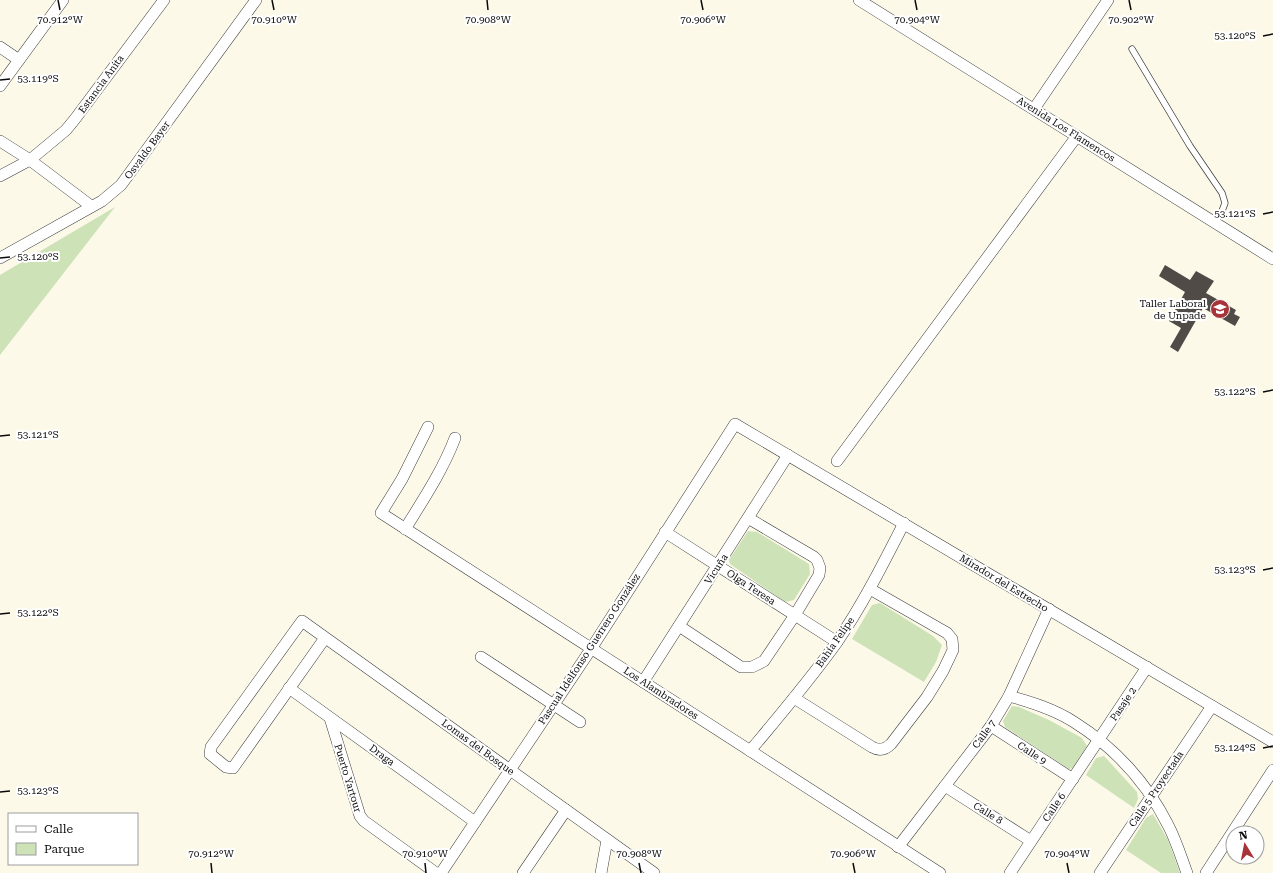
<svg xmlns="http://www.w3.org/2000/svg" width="1273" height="873" font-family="'Roboto Serif',serif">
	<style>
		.green { fill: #cde2b7 }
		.building { fill: #514b48 }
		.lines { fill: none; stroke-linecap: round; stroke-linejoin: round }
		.lane-casing { stroke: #3d3d3d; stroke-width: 7 }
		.street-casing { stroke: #3d3d3d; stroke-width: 12 }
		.lane { stroke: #fff; stroke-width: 5.5 }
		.street { stroke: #fff; stroke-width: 11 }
		.ticks { fill: none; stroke: #0a0a0a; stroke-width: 1.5 }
		.labels { text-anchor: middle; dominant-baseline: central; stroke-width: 4; stroke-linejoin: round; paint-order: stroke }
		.street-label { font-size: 10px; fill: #0a0a0a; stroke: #fff }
		.poi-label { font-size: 10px; fill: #0a0a0a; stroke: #fff; text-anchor: end }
		.ticks-label { font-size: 10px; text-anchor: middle; fill: #0a0a0a; stroke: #fff; stroke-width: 4; stroke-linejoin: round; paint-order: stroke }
	</style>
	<rect width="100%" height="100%" fill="#fcf9e9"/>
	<!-- green -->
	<g class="green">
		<path d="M 115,207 L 0,355 L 0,275 Z"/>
		<path d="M 748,531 L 757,532 L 809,564 L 810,574 L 794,600 L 785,602 L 730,564 L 729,560 Z"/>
		<path d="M 880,603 L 933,636 L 942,645 L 936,662 L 924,682 L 852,639 L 872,605 Z"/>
		<path d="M 1012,706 L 1019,707 L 1049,720 L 1082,738 L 1087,746 L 1073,768 L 1069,769 L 1005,727 L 1003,721 Z"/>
		<path d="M 1104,756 L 1137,792 L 1138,799 L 1134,808 L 1086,775 L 1096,758 Z"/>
		<path d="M 1153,814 L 1168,840 L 1180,873 L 1161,873 L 1126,850 L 1146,818 Z"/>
	</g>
	<!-- building -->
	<path class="building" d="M 1165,265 L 1190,280 L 1196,271 L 1214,281 L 1206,293 L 1236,310 L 1234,314 L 1240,317 L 1235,326 L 1203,308 L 1178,352 L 1170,347 L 1181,328 L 1169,321 L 1185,292 L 1159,276 Z"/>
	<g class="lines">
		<defs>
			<path id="lane" d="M 1132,49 L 1190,146 L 1222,193 L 1225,203 L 1222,211 L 1215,222"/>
			<g id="street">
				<path d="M 859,0 L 1273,259"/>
				<path d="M 0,47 L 19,60"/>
				<path d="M 0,86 L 63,0"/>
				<path d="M 1034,109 L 1108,0"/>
				<path d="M 0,141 L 30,160 L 91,206"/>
				<path d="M 0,176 L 30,160 L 66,130 L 75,119 L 164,0"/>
				<path d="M 0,258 L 102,201 L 121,185 L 256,0"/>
				<path d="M 428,427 L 402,479 L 381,513 L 940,873"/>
				<path d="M 837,461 L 1077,136"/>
				<path d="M 405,529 C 423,500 443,470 455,438"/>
				<path d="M 665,532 L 837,642"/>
				<path d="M 679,626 L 741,667 L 752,667 L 764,661 L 795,615 L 819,575 L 820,568 L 817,560 L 814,557 L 748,518"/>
				<path d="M 325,638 L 233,768 L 226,767 L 210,754 L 211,747 L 302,621 L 654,873"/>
				<path d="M 481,657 L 580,722"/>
				<path d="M 643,682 L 788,455"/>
				<path d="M 289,688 L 475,822"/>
				<path d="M 1009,696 C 1031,702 1054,709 1074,722 C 1114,747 1147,783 1168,825 C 1176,840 1181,857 1187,873"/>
				<path d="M 794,698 L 872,747 C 879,751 885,750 891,744 L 927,697 L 943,671 L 953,650 L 952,639 L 947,633 L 870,589"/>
				<path d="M 330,718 L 360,816 L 364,821 L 436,873"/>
				<path d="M 991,726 L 1073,779"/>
				<path d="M 750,751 C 780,715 810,680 837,642 C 863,604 883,564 904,523"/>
				<path d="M 945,786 L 1031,841"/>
				<path d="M 898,847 L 991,726 L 1009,696 L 1049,609"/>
				<path d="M 441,873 L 591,649 L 735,424 L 1273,742"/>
				<path d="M 523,873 L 566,810"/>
				<path d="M 601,873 L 607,840"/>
				<path d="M 1010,873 L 1147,667"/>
				<path d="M 1100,873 L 1212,706"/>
				<path d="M 1206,873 L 1273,770"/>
			</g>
		</defs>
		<!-- lane casing -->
		<use href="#lane" class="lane-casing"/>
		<!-- street casing -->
		<use href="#street" class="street-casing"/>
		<!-- lane -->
		<use href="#lane" class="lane"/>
		<!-- street -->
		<use href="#street" class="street"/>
	</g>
	<!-- ticks -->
	<path class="ticks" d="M 58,0 L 60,10M 272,0 L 274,10M 487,0 L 488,10M 701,0 L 703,10M 915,0 L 917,10M 1129,0 L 1131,10M 1263,36 L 1273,34M 0,80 L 10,79M 1263,214 L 1273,212M 0,258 L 10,257M 1263,392 L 1273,390M 0,436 L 10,435M 1263,570 L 1273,568M 0,614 L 10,613M 1263,748 L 1273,746M 0,792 L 10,791M 211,863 L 212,873M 425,863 L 426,873M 639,863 L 641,873M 853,863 L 855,873M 1067,863 L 1069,873"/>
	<!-- icons -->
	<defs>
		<symbol id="university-disc" viewBox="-11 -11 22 22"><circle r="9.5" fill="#a83338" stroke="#fff"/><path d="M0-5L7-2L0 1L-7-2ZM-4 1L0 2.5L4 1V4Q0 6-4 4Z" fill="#fff"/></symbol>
	</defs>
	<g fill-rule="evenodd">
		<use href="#university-disc" x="1209" y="298" width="22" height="22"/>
	</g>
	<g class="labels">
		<!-- street labels -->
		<g class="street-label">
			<text transform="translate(101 84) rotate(-54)">Estancia Anita</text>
			<text transform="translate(1066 129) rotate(32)">Avenida Los Flamencos</text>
			<text transform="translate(147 150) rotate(-54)">Osvaldo Bayer</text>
			<text transform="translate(716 569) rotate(-57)">Vicuña</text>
			<text transform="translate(1004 583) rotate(31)">Mirador del Estrecho</text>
			<text transform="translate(751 587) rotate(33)">Olga Teresa</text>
			<text transform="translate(835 642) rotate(-55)">Bahía Felipe</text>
			<text transform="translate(589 649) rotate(-57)">Pascual Idelfonso Guerrero González</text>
			<text transform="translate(661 693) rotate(33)">Los Alambradores</text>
			<text transform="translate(1123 704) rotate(-56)">Pasaje 2</text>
			<text transform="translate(984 734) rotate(-54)">Calle 7</text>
			<text transform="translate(478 747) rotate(36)">Lomas del Bosque</text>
			<text transform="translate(1032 753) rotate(33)">Calle 9</text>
			<text transform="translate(382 755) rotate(36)">Draga</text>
			<text transform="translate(348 778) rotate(73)">Puerto Yartour</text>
			<text transform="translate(1156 789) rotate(-56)">Calle 5 Proyectada</text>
			<text transform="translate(1054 807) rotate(-56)">Calle 6</text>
			<text transform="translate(988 813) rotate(32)">Calle 8</text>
		</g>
		<!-- poi labels -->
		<g class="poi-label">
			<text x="1206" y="303">Taller Laboral<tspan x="1206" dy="12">de Unpade</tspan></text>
		</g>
	</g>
	<g class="ticks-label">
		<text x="60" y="23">70.912°W</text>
		<text x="274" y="23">70.910°W</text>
		<text x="488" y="23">70.908°W</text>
		<text x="703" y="23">70.906°W</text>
		<text x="917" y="23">70.904°W</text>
		<text x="1131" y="23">70.902°W</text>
		<text x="1235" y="39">53.120°S</text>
		<text x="38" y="82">53.119°S</text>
		<text x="1235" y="217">53.121°S</text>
		<text x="38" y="260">53.120°S</text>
		<text x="1235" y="395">53.122°S</text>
		<text x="38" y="438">53.121°S</text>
		<text x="1235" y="573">53.123°S</text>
		<text x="38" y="616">53.122°S</text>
		<text x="1235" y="751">53.124°S</text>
		<text x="38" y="794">53.123°S</text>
		<text x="211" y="857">70.912°W</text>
		<text x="425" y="857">70.910°W</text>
		<text x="639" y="857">70.908°W</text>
		<text x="853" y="857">70.906°W</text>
		<text x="1067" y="857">70.904°W</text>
	</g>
	<!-- legend -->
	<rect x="8" y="813" width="130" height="52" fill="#ffffff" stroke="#9d9d9d"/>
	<rect x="16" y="826" width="20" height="6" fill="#ffffff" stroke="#9d9d9d"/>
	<text x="44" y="833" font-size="12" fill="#0a0a0a">Calle</text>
	<rect x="16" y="843" width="20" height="12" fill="#cde2b7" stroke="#9d9d9d"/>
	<text x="44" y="853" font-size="12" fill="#0a0a0a">Parque</text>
	<!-- north arrow -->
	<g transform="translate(1245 845) rotate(350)"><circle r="19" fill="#ffffff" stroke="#9d9d9d"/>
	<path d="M0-3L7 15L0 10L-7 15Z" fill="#a83338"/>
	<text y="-6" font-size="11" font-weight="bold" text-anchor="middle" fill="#0a0a0a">N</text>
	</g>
</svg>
